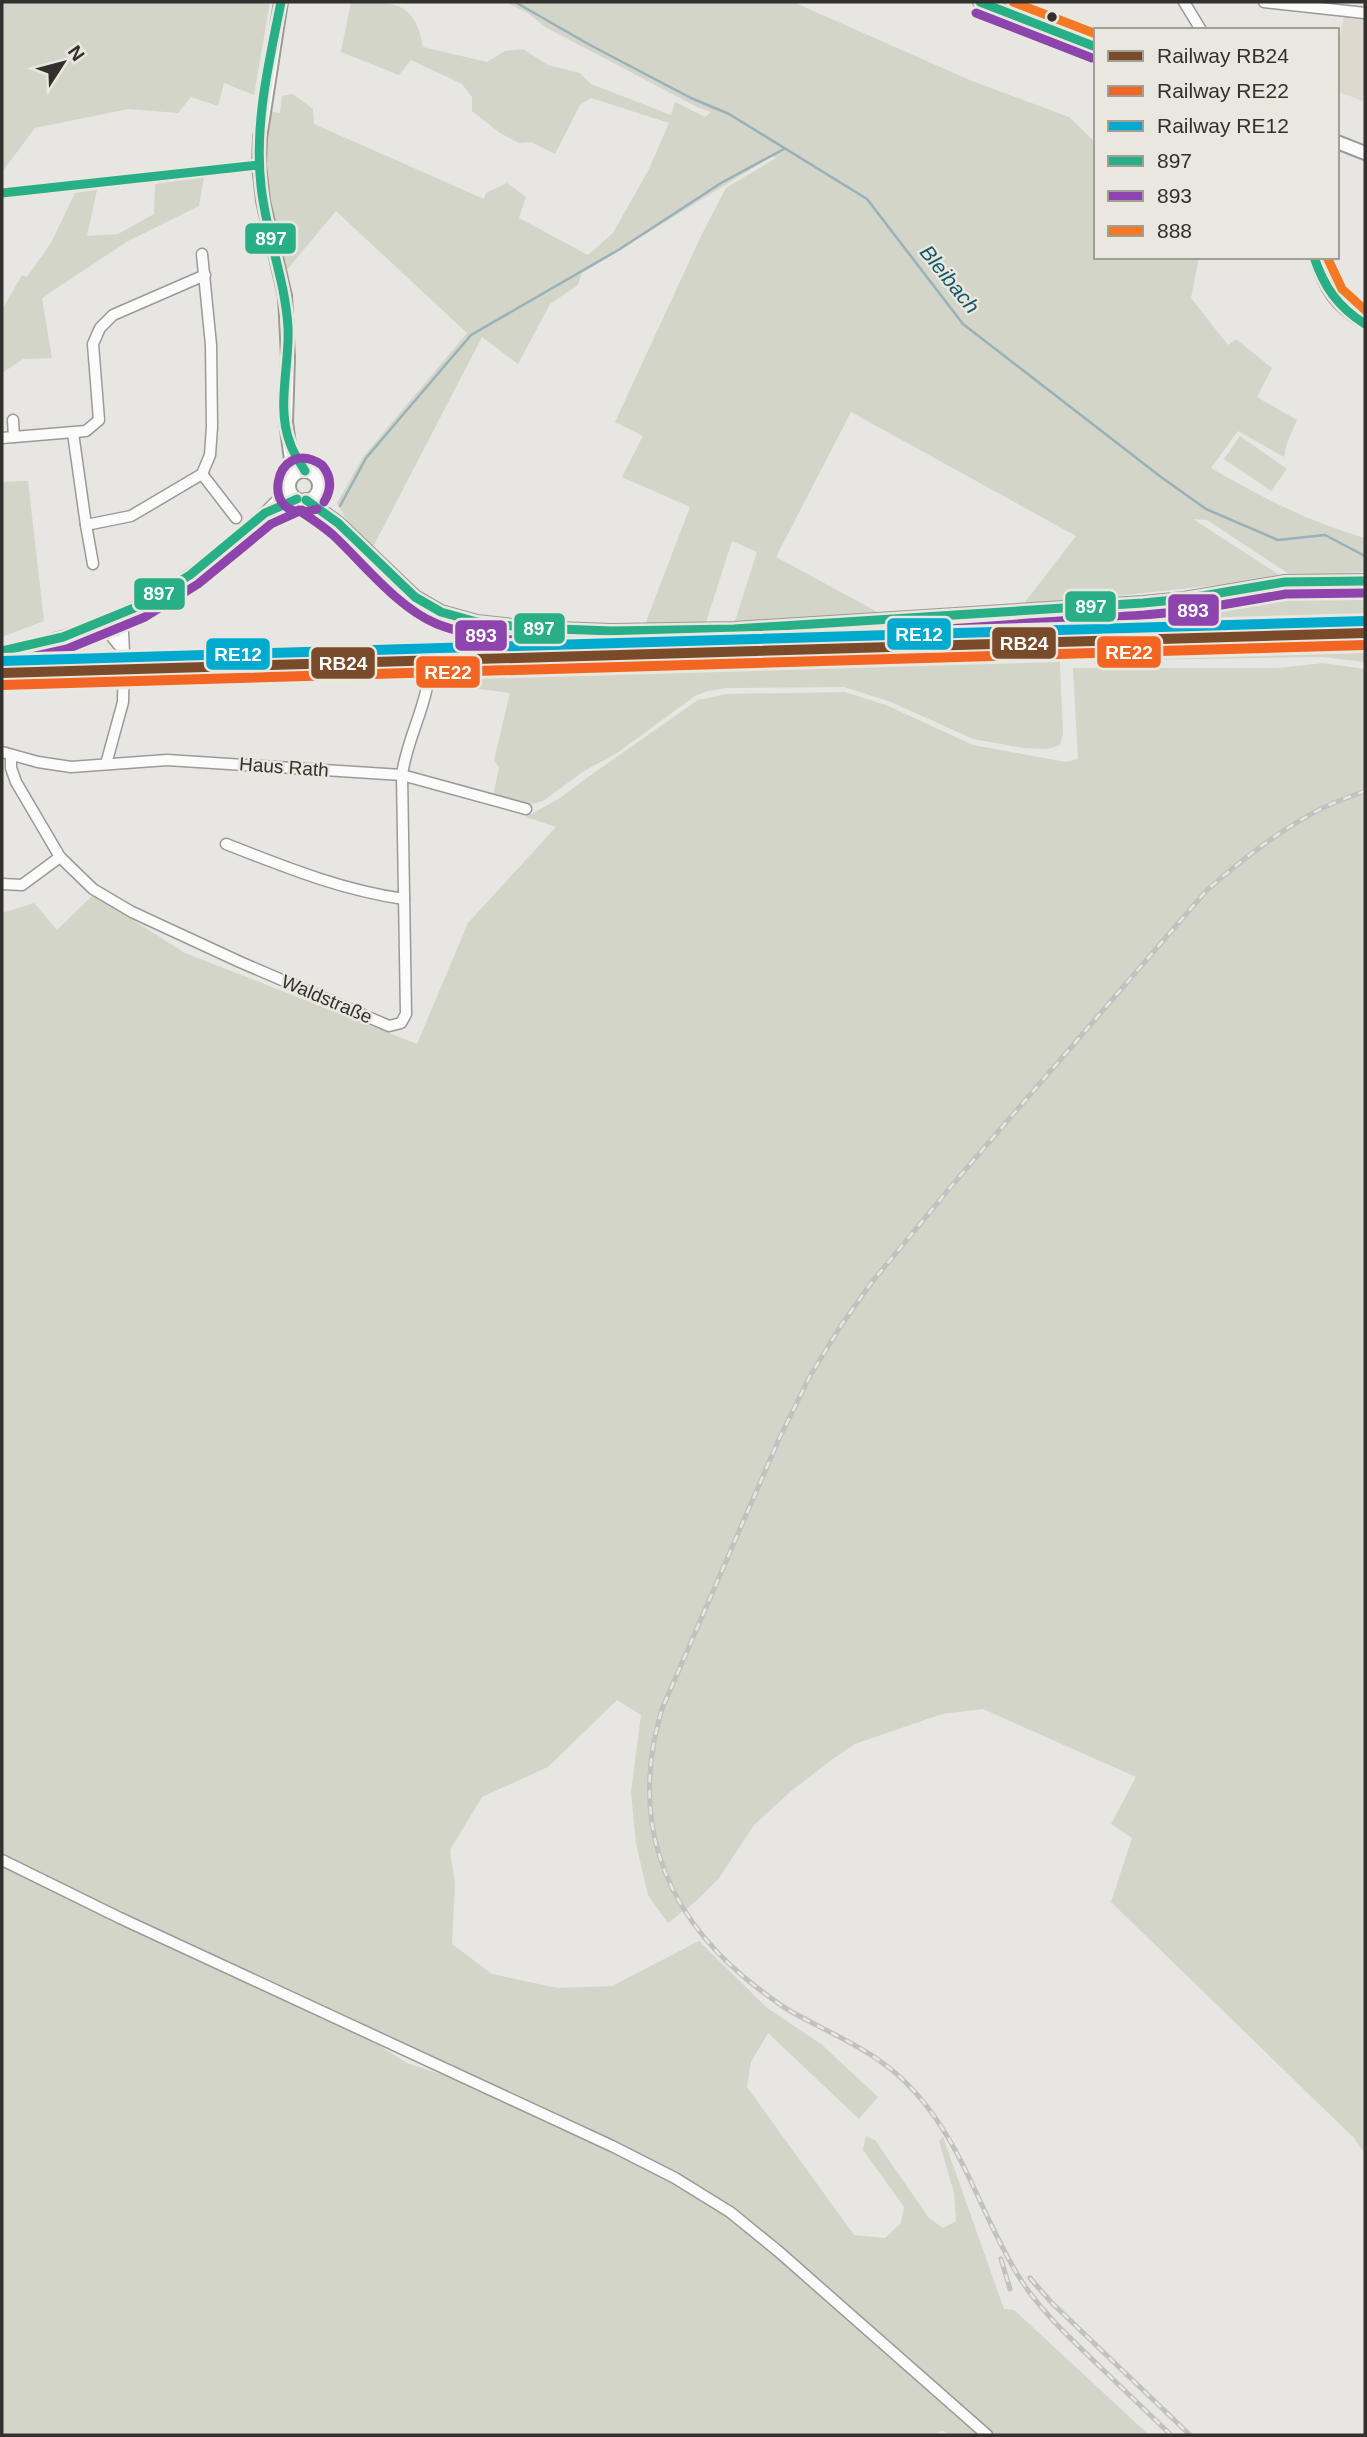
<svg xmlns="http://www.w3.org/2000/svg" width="1367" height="2437" font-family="Helvetica,sans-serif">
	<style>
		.built { fill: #ddd9cf }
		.green { fill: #d2d5c8; fill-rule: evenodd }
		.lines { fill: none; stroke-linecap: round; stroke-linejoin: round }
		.stream { stroke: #99b1b8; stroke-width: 2.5 }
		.minor-casing { stroke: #9b9a97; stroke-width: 13 }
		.major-casing { stroke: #9b9a97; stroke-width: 16 }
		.minor { stroke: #fbfbfb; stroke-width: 10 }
		.major { stroke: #fbfbfb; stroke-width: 12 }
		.rail-casing { stroke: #c1c1c0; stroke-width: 5 }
		.rail { stroke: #eae7df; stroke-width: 2.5; stroke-dasharray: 8; stroke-linecap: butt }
		.bus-1-casing { stroke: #eae7df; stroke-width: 14 }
		.bus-2-casing { stroke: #eae7df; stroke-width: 14 }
		.bus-3-casing { stroke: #eae7df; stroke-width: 14 }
		.bus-1 { stroke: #28af87; stroke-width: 9 }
		.bus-2 { stroke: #8e44ad; stroke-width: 9 }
		.bus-3 { stroke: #f57924; stroke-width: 9 }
		.rail-1-casing { stroke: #eae7df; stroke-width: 16 }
		.rail-2-casing { stroke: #eae7df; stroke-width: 16 }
		.rail-3-casing { stroke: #eae7df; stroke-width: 16 }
		.rail-1 { stroke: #7a4b2a; stroke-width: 10 }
		.rail-2 { stroke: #f26522; stroke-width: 10 }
		.rail-3 { stroke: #00a9ce; stroke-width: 10 }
		.bus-dot { fill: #33312e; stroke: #eae7df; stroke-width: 2.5 }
		.labels { text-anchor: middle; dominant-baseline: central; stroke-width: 5; stroke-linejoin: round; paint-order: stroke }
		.street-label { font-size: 19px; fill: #33312e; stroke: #eae7df }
		.water-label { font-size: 21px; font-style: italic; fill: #11586a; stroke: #eae7df }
		.line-badge { stroke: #eae7df; stroke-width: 2.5 }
		.badge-label { font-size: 19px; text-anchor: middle; font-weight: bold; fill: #fff }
	</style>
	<rect width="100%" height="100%" fill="#e7e6e2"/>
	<!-- built -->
	<g class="built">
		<path d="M 1344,16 L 1365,18 L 1365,102 L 1337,91 L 1337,52 Z"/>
		<path d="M 1326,622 L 1365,622 L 1365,639 L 1327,638 L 1078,645 L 1077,643 L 1065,643 L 1065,631 L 1077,629 Z"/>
		<path d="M 1044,630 L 1047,632 L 1058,631 L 1059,644 L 555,662 L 131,673 L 130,659 L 143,659 L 144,657 Z"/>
		<path d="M 102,658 L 116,659 L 117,674 L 2,678 L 2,661 Z"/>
	</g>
	<!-- green -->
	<g class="green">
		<path d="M 2,2 L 270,2 L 254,95 L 224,83 L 218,106 L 191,97 L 178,113 L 128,109 L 35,128 L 2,172 Z"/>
		<path d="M 351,2 C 393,2 415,0 423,47 L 487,62 L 505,51 L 523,49 L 548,65 L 580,73 L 591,84 L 671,115 L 675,102 L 705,117 L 711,112 L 697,107 L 545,27 L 528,13 L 505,2 L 793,2 L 972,81 L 1069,117 L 1096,143 L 1096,257 L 1199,257 L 1191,298 L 1228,345 L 1236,339 L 1272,368 L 1257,397 L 1297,420 L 1287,443 L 1284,457 L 1238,431 L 1211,468 C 1263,498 1307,521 1365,538 L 1364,572 L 1292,576 L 1207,520 L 1193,519 L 1284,578 L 1022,606 L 1076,536 L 851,412 L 776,557 L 883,615 L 734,624 L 757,552 L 732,541 L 705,625 L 644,627 L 690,507 L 622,477 L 643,436 L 615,422 L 702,234 L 726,188 L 776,158 L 772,156 L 582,273 L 578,285 L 550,304 L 518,364 L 482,337 L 373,547 L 351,527 L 337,503 L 363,457 L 467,333 L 336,211 L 286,271 L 268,207 L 264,172 L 268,111 L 280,113 L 282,96 L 293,94 L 313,109 L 314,124 L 484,199 L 486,193 L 507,183 L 526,197 L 519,218 L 588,255 L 613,233 L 649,169 L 669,123 L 591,98 L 580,105 L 555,154 L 531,142 L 519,143 L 500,133 L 472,111 L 472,97 L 462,84 L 411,60 L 399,75 L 341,52 Z"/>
		<path d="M 204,177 L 199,206 L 128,241 L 42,298 L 52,358 L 23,359 L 2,373 L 2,310 L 22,275 L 27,277 L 51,243 L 75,193 L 97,190 L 87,236 L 118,234 L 154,214 L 155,184 Z"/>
		<path d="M 1240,436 L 1287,469 L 1271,491 L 1224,459 Z"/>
		<path d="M 28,481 L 44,621 L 2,637 L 2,482 Z"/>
		<path d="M 1321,588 L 1365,590 L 1365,622 L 807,637 L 808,630 L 1178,608 L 1271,592 Z"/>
		<path d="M 1327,638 L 1365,639 L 1365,662 L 1322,657 L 1077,661 L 1069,655 L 1069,645 Z"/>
		<path d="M 1059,644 L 1063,734 L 1060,745 L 1048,749 L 1023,748 L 973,739 L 891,702 L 844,687 L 727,688 L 708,691 L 695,696 L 617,753 L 584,771 L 543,801 L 525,806 L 493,796 L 499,767 L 494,760 L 510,693 L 434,683 L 434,667 Z"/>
		<path d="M 1323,663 L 1365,669 L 1365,2154 L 1354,2138 L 1111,1902 L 1132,1838 L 1111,1824 L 1136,1777 L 983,1709 L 942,1714 L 855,1744 L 830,1761 L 790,1792 L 754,1825 L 719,1878 L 695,1902 L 668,1923 L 648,1895 L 636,1844 L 631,1792 L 641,1715 L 617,1700 L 548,1767 L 482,1797 L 450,1850 L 455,1884 L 452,1944 L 492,1974 L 558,1988 L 612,1986 L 699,1941 L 766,2007 L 821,2044 L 878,2097 L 859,2119 L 768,2033 L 751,2062 L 747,2087 L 854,2235 L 885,2238 L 901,2223 L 904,2207 L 863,2150 L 866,2136 L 875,2140 L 929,2218 L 943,2228 L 956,2221 L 954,2193 L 939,2141 L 943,2137 L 1004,2309 L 1014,2310 L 1149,2435 L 948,2435 L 944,2431 L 938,2432 L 936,2435 L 2,2435 L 2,913 L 34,903 L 57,930 L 93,895 L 185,953 L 417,1044 L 468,923 L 556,827 L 526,817 L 560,798 L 588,777 L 698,700 L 727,694 L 845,692 L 886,705 L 973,745 L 1066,762 L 1078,759 L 1073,668 L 1279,668 ZM 378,2045 L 498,2088 L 498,2093 L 407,2063 Z"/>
	</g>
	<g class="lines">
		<!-- stream -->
		<g class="stream">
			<path d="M 515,2 L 590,45 L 691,98 L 729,114 L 867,199 L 963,324 L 1161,477 L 1206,509 L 1278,540 L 1325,535 L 1365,556"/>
			<path d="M 340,506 L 366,458 L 471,335 L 620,249 L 721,183 L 784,149"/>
		</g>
		<defs>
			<g id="minor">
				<path d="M 1184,2 L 1201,30"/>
				<path d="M 1264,2 L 1365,13"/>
				<path d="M 2,193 L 259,165"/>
				<path d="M 1314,257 C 1325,291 1335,306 1365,324"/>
				<path d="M 13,420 L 14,437"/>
				<path d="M 73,433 L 86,525 L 131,516 L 202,474 L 210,455 L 212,427 L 211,345 L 202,254"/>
				<path d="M 2,438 L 86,431 L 99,420 L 93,344 L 100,328 L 113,315 L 205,275"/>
				<path d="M 202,474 L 236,518"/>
				<path d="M 272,510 L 297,499"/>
				<path d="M 86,525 L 93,564"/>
				<path d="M 101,623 L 124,652"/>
				<path d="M 2,651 C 119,630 208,574 289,488"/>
				<path d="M 2,752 L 38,762 L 71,767 L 167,760 L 402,775 L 526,809"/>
				<path d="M 11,755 L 11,768 L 16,782 L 60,857 L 93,889 L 132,912 L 240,962 L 389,1026 L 401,1023 L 406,1014 L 402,775 C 406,744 421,717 427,687"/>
				<path d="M 106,764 L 123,702 L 124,652 L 122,614"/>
				<path d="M 226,844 C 285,867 341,890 404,899"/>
				<path d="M 2,884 L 22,885 L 60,857"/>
				<path d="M 2,1860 L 120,1918 L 612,2146 L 675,2178 L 730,2212 L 778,2251 L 987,2435"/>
			</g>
			<g id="major">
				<path d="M 281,2 L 260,138 L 259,165 L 263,201 L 285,296 L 288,357 L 286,422 L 293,475"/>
				<path d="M 980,2 L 1096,47"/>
				<path d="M 1337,142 L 1365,153"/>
				<circle cx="304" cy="486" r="15"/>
				<path d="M 306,500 L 338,523 L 415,597 L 441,612 L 477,622 L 531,628 L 612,631 L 734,629 L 1143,603 L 1184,599 L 1285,582 L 1365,581"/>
			</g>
		</defs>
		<!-- minor casing -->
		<use href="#minor" class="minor-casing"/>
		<!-- major casing -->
		<use href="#major" class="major-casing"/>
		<!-- minor -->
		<use href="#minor" class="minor"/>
		<!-- major -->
		<use href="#major" class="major"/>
		<defs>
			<g id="rail">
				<path d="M 1001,2259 L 1010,2289"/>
				<path d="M 1030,2278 L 1051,2302 L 1190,2435"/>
				<path d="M 1171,2435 C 1146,2411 1120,2386 1095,2362 C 1068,2336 1041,2311 1021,2280 C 985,2224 967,2156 925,2104 C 886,2054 844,2041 792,2012 C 775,2002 760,1990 745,1978 C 660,1907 630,1815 662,1709 L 779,1439 L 810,1376 L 842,1324 L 872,1282 L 959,1177 L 1206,891 C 1240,861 1276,833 1315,812 C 1331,803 1349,797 1365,791"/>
			</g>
		</defs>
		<!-- rail casing -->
		<use href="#rail" class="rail-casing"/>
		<!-- rail -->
		<use href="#rail" class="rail"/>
		<defs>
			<g id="bus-1">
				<path d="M 281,2 C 269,62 254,124 261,186 C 266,234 285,279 288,327 C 290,364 276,407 290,443 C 293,453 300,462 305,471"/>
				<path d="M 980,2 L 1096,47"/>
				<path d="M 2,193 L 259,165"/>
				<path d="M 1314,257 C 1324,287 1338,307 1365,324"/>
				<path d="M 306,500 L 338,523 L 415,597 L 441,612 L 477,622 L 531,628 L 612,631 L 734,629 L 1143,603 L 1184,599 L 1285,582 L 1365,581"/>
				<path d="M 2,651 L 63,637 L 139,606 L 190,575 L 265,513 L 297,499"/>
			</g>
			<g id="bus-2">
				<path d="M 976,13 L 1092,58"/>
				<path d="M 317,509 C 256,529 273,432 322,465 C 332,477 332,489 324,502"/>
				<path d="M 299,510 C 310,518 323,526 333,535 C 364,564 398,608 437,624 C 496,647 594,644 658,643 C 820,640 982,626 1144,615 L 1186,611 L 1286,594 L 1365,593"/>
				<path d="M 5,663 L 67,649 L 145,617 L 198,584 L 271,524 L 302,510"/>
			</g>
			<g id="bus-3">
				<path d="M 1013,2 L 1096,34"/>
				<path d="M 1327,257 L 1342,289 L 1365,310"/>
			</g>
		</defs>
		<!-- bus-1 casing -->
		<use href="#bus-1" class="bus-1-casing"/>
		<!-- bus-2 casing -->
		<use href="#bus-2" class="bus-2-casing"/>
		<!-- bus-3 casing -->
		<use href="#bus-3" class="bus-3-casing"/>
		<!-- bus-1 -->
		<use href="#bus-1" class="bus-1"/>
		<!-- bus-2 -->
		<use href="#bus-2" class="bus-2"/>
		<!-- bus-3 -->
		<use href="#bus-3" class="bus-3"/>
		<defs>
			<path id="rail-1" d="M 2,673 L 1365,633"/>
			<path id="rail-2" d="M 2,685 L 1365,645"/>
			<path id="rail-3" d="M 2,661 L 1365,621"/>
		</defs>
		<!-- rail-1 casing -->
		<use href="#rail-1" class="rail-1-casing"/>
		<!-- rail-2 casing -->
		<use href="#rail-2" class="rail-2-casing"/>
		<!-- rail-3 casing -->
		<use href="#rail-3" class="rail-3-casing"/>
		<!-- rail-1 -->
		<use href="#rail-1" class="rail-1"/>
		<!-- rail-2 -->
		<use href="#rail-2" class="rail-2"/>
		<!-- rail-3 -->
		<use href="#rail-3" class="rail-3"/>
	</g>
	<!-- markers -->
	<circle class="bus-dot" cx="1052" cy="17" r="6"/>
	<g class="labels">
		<!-- street labels -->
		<g class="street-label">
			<text transform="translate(284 767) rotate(4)">Haus Rath</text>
			<text transform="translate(327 999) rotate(23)">Waldstraße</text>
		</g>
		<!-- water labels -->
		<g class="water-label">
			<text transform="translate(950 279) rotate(51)">Bleibach</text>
		</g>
	</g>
	<g class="line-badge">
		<rect x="244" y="222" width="53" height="33" rx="7" fill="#28af87"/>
		<rect x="133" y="577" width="53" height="34" rx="7" fill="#28af87"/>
		<rect x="1064" y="590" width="53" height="33" rx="7" fill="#28af87"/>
		<rect x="1167" y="593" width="53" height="34" rx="7" fill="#8e44ad"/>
		<rect x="513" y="612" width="53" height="33" rx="7" fill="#28af87"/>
		<rect x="886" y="617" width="66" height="34" rx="7" fill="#00a9ce"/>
		<rect x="454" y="619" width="54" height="33" rx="7" fill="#8e44ad"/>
		<rect x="991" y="626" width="66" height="34" rx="7" fill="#7a4b2a"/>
		<rect x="1096" y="635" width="66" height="34" rx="7" fill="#f26522"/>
		<rect x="205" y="637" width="66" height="34" rx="7" fill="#00a9ce"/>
		<rect x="310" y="646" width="66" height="34" rx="7" fill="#7a4b2a"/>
		<rect x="415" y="655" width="66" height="34" rx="7" fill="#f26522"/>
	</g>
	<g class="badge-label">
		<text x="271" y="245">897</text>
		<text x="159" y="600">897</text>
		<text x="1091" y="613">897</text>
		<text x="1193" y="617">893</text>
		<text x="539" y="635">897</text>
		<text x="919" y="641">RE12</text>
		<text x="481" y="642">893</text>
		<text x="1024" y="650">RB24</text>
		<text x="1129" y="659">RE22</text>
		<text x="238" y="661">RE12</text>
		<text x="343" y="670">RB24</text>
		<text x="448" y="679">RE22</text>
	</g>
	<!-- border -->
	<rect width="1367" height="2437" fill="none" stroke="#33312e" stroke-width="7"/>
	<!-- legend -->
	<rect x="1094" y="28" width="245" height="231" fill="#eae7df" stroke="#a19e98" stroke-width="2"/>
	<rect x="1108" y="51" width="35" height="10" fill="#7a4b2a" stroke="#a19e98" stroke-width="2"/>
	<text x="1157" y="63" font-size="21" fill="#33312e">Railway RB24</text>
	<rect x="1108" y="86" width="35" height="10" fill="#f26522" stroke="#a19e98" stroke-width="2"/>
	<text x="1157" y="98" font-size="21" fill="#33312e">Railway RE22</text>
	<rect x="1108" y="121" width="35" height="10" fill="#00a9ce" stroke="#a19e98" stroke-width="2"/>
	<text x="1157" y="133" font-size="21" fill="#33312e">Railway RE12</text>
	<rect x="1108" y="156" width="35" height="10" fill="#28af87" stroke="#a19e98" stroke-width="2"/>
	<text x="1157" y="168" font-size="21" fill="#33312e">897</text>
	<rect x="1108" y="191" width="35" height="10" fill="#8e44ad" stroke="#a19e98" stroke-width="2"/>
	<text x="1157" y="203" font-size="21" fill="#33312e">893</text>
	<rect x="1108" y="226" width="35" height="10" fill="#f57924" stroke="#a19e98" stroke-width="2"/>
	<text x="1157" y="238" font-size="21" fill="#33312e">888</text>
	<!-- north arrow -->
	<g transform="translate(63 63) rotate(54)" stroke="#eae7df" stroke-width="5" paint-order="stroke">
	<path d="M0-5L12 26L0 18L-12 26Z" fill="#33312e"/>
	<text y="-10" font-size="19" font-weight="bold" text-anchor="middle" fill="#33312e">N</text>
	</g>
</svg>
